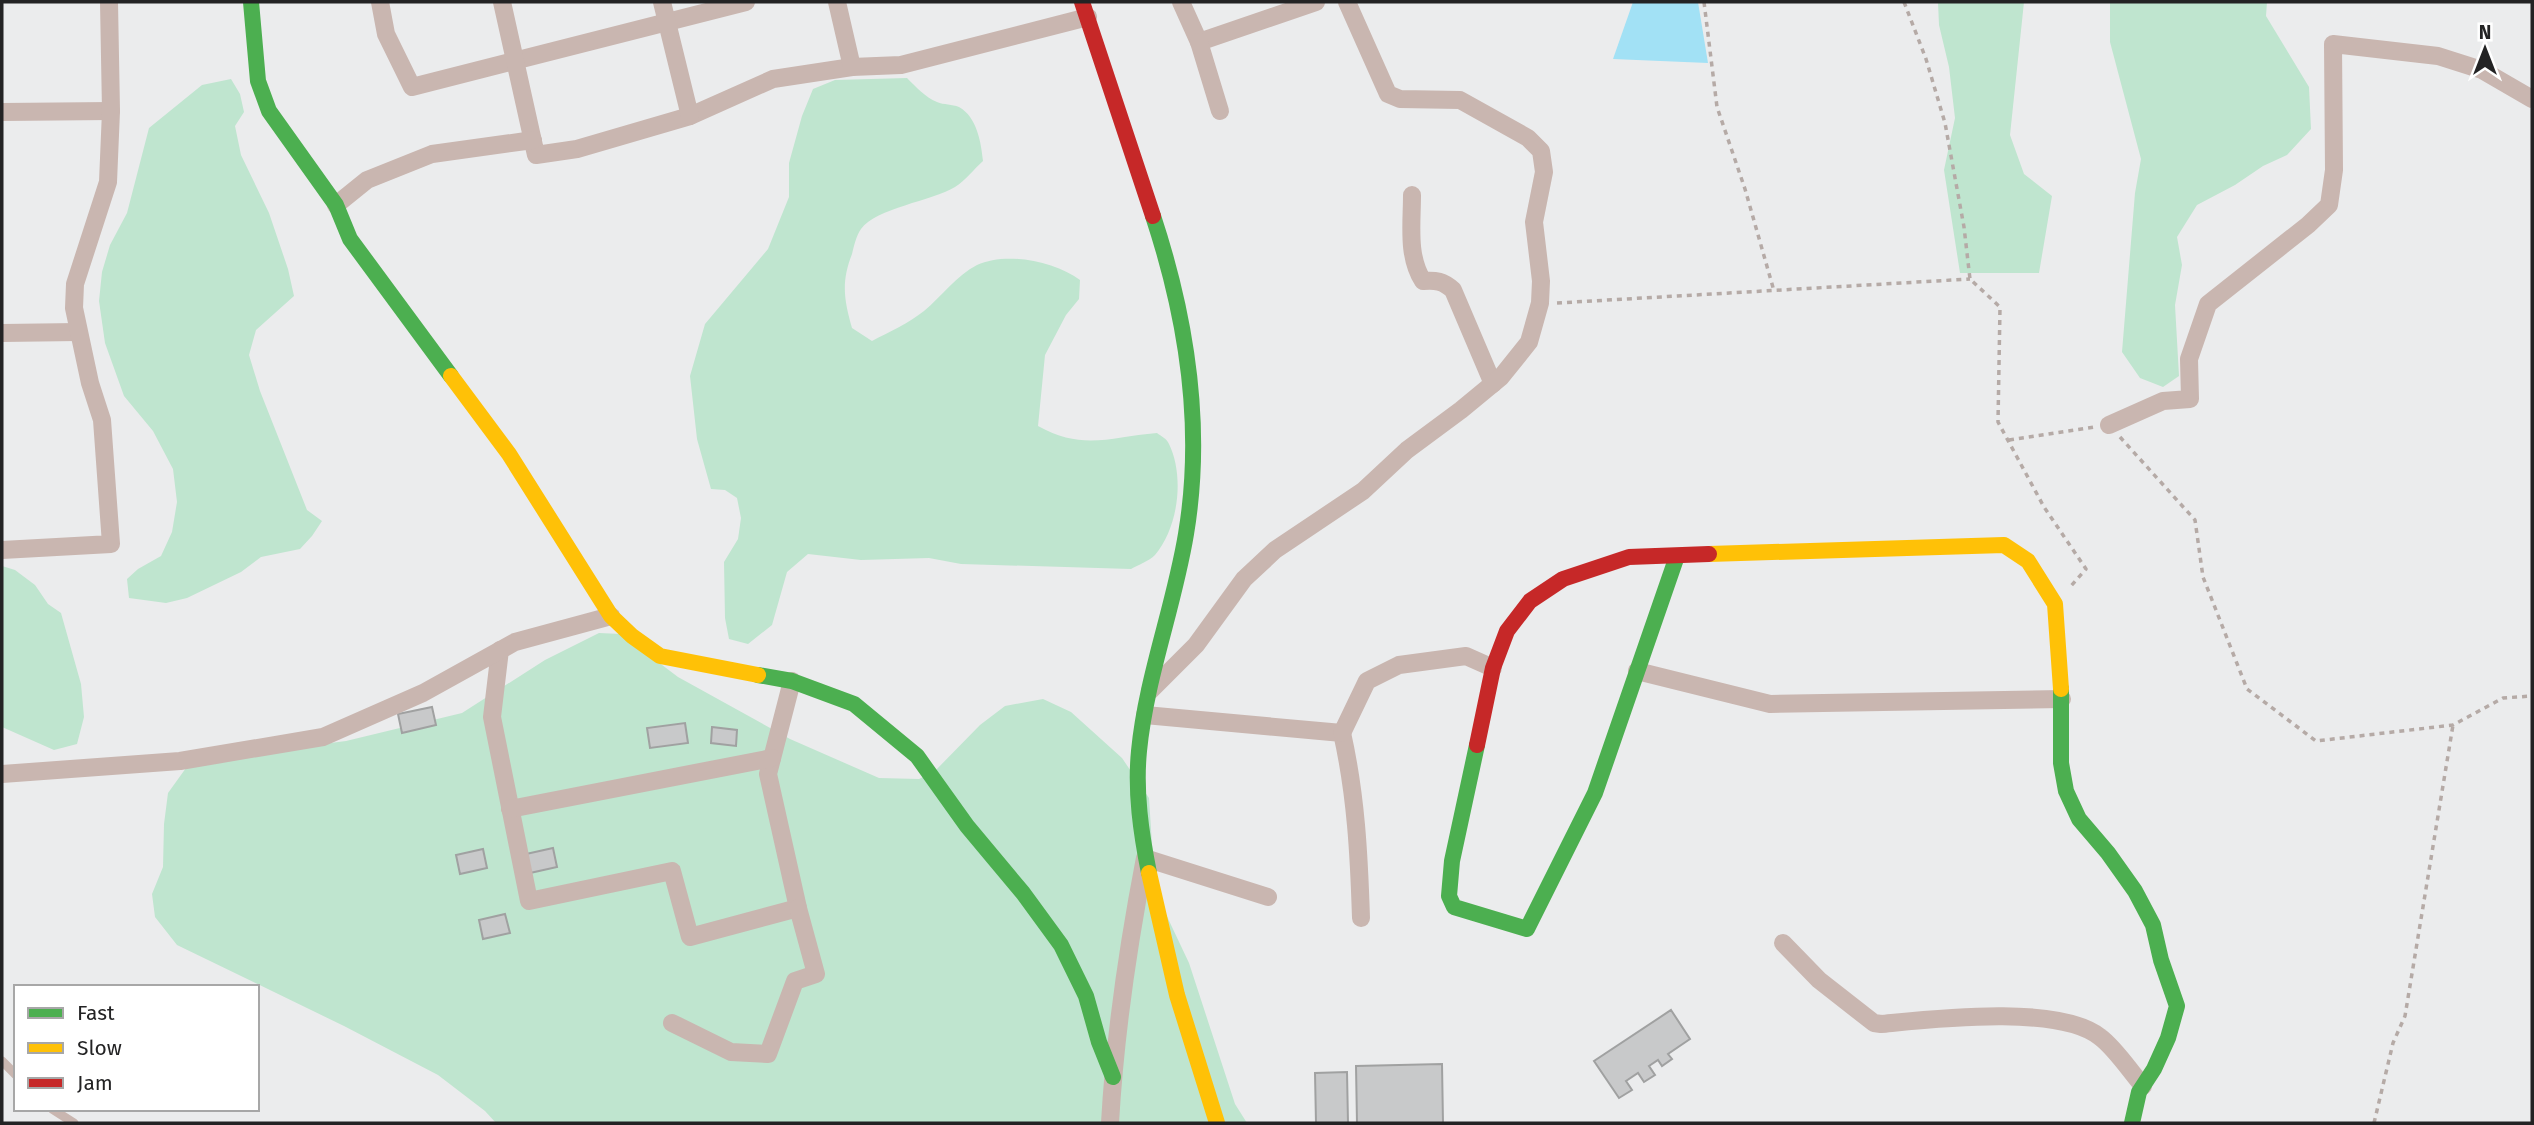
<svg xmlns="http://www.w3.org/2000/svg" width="2534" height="1125" font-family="'Fira Sans',sans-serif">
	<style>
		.green { fill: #bfe5cf }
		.water { fill: #a2e1f5 }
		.building { fill: #c8c9ca; stroke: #a0a1a1; stroke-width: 2 }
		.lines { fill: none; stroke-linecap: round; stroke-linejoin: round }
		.path { stroke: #b5aaa6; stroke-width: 3.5; stroke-dasharray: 5 5; stroke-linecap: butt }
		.lane { stroke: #c9b6b0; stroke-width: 9 }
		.street { stroke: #c9b6b0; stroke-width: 18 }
		.fast { stroke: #4caf50; stroke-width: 16 }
		.slow { stroke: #ffc107; stroke-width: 16 }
		.jam { stroke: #c62828; stroke-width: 16 }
	</style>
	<rect width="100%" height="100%" fill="#ebeced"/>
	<!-- green -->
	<g class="green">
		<path d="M 1938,2 L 2024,2 L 2010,135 L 2024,174 L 2052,196 L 2039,273 L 1960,273 L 1944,170 L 1955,118 L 1949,67 L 1939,25 Z"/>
		<path d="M 2110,2 L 2267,2 L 2266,16 L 2309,87 L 2311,129 L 2287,155 L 2263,166 L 2235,185 L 2197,205 L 2177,237 L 2182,265 L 2175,305 L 2179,376 L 2163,387 L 2140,378 L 2122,352 L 2135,193 L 2141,159 L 2110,42 Z"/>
		<path d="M 907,78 C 916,87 925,97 937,102 C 944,105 952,104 959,107 C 977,117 981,142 983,161 C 974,169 965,181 955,187 C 932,201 876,208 861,229 C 856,236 854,246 852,254 C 841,282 844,300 852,328 L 872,341 C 889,332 909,323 924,311 C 941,297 957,275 977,265 C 1007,251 1055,262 1080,280 L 1079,299 L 1066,315 L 1045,355 L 1038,426 C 1083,451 1110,437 1157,433 C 1161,436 1167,439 1169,444 C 1185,477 1178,528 1155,555 C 1149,561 1138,565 1131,569 L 961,564 L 929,558 L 861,560 L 808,554 L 787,572 L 772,625 L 748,644 L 729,639 L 725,618 L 724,562 L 738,539 L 741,518 L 737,498 L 725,490 L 711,489 L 697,439 L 690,376 L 705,324 L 768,249 L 789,197 L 789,163 L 802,116 L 813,89 L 835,80 Z"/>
		<path d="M 231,79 L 240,94 L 244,112 L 235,126 L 241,155 L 269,213 L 288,269 L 294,296 L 256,330 L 249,355 L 260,391 L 307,510 L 322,521 L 312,536 L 300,549 L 261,557 L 241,572 L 187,598 L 166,603 L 129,598 L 127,579 L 138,569 L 161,556 L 172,532 L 177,502 L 173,469 L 153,431 L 124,396 L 105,343 L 99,301 L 102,272 L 110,245 L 127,213 L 149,128 L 202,85 Z"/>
		<path d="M 2,566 L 15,570 L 35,585 L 48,604 L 61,613 L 81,684 L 84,717 L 77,744 L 54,750 L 2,727 Z"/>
		<path d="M 599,633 L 621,634 L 678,677 L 790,739 L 879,778 L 919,779 L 934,772 L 980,725 L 1005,706 L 1043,699 L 1071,712 L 1122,758 L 1149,798 L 1155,891 L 1189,963 L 1235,1104 L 1247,1123 L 496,1123 L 485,1111 L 438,1075 L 344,1026 L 177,945 L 155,917 L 152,894 L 163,867 L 164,824 L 168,793 L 186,768 L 276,750 L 346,741 L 462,713 L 545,660 Z"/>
	</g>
	<!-- water -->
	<path class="water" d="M 1633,2 L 1698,2 L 1708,63 L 1613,59 Z"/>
	<!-- building -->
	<g class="building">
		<path d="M 432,707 L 436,725 L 402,733 L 398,714 Z"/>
		<path d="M 685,723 L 688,743 L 650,748 L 647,728 Z"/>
		<path d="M 712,727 L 737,730 L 736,746 L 711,743 Z"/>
		<path d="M 553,848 L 557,867 L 530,873 L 526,854 Z"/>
		<path d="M 483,849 L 487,868 L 460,874 L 456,855 Z"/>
		<path d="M 505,914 L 510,933 L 483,939 L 479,920 Z"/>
		<path d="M 1671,1010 L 1690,1039 L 1668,1054 L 1672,1059 L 1662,1066 L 1658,1060 L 1649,1066 L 1655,1075 L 1644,1082 L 1638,1073 L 1626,1081 L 1632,1090 L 1619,1098 L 1594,1061 Z"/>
		<path d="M 1442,1064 L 1443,1123 L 1357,1123 L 1356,1066 Z"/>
		<path d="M 1347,1072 L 1348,1123 L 1316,1123 L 1315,1073 Z"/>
	</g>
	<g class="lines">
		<!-- path -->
		<g class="path">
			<path d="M 1704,2 L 1717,107 L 1745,189 L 1774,291"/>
			<path d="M 1904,2 L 1926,59 L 1945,123 L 1964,227 L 1970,279 L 2000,307 L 1998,422 L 2044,507 L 2086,569 L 2070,587"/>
			<path d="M 1557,303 L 1970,279"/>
			<path d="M 2120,437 L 2195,520 L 2203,577 L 2247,689 L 2316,741 L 2453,725 L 2503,698 L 2532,696"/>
			<path d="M 2009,440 L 2094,427"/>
			<path d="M 2374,1123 L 2393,1043 L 2405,1016 L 2453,725"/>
		</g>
		<!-- lane -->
		<g class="lane">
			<path d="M 2,1061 L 16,1075"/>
			<path d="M 52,1109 L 74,1123"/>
		</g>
		<!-- street -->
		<g class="street">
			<path d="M 380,2 L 386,34 L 412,87 L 746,2"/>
			<path d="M 502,2 L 536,155 L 577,149 L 690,116 L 773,79 L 852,67 L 901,65 L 1088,17"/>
			<path d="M 662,2 L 690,116"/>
			<path d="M 837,2 L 852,67"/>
			<path d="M 1181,2 L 1199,42 L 1316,2"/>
			<path d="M 1199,42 L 1220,111"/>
			<path d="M 2,112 L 111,111"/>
			<path d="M 1412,195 C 1412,224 1407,256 1423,281 C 1436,280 1443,281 1453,290 L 1493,384"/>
			<path d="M 336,205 L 367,180 L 432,154 L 533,140"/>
			<path d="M 2,333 L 78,332"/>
			<path d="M 2109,425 L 2163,401 L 2190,399 L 2189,359 L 2208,304 L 2308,225 L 2329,205 L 2334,170 L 2333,44 L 2438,56 L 2482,70 L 2532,99"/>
			<path d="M 2,550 L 111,544 L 102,420 L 90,383 L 74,308 L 75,284 L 108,182 L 111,111 L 109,2"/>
			<path d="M 500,650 L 492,717 L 529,901 L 672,871 L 690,937 L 798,908 L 768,774 L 792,681"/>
			<path d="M 1637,671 L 1770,704 L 2062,699"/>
			<path d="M 1150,691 L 1196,645 L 1244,579 L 1275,550 L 1363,491 L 1407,450 L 1461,410 L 1501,377 L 1529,342 L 1540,303 L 1541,281 L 1534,222 L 1544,172 L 1541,151 L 1528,138 L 1460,100 L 1400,99 L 1388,94 L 1347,2"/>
			<path d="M 1145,715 L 1342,733 C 1356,795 1359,855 1361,918"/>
			<path d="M 1342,733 L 1367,681 L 1399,665 L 1466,656 L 1493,668"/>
			<path d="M 2,774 L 180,761 L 323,737 L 423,693 L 515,642 L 611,616"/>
			<path d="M 510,809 L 772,758"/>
			<path d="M 1783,943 L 1819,980 L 1874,1023 L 1881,1024 C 1933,1019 2059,1004 2100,1037 C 2115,1048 2130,1071 2143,1086"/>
			<path d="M 672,1023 L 731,1052 L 768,1054 L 795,981 L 816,974 L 798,908"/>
			<path d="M 1110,1123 C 1115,1034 1128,946 1145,858 L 1268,897"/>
		</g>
		<!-- fast -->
		<g class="fast">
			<path d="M 251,2 L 258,81 L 269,111 L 336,205 L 350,239 L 451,376"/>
			<path d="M 758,675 L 792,681 L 854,704 L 917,756 L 967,826 L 1023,893 L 1061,945 L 1086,996 L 1099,1042 L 1113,1077"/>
			<path d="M 2061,689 L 2061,763 L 2066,791 L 2079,819 L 2108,853 L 2135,891 L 2153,925 L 2161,960 L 2177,1006 L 2168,1038 L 2154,1069 L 2139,1092 L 2132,1123"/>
			<path d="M 1477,745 L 1452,861 L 1449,896 L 1454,907 L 1527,929 L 1595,793 L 1677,556"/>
			<path d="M 1149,873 C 1141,833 1135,792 1139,751 C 1146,678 1174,607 1186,534 C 1204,426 1187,319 1153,216"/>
		</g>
		<!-- slow -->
		<g class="slow">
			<path d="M 451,376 L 509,454 L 611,616 L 632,636 L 660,656 L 758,675"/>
			<path d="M 1709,554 L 2004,545 L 2028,561 L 2055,604 L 2061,689"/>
			<path d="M 1149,873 L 1177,995 L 1217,1123"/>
		</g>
		<!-- jam -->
		<g class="jam">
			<path d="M 1082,2 L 1153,216"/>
			<path d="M 1477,745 L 1493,668 L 1507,631 L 1530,601 L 1563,579 L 1629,557 L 1709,554"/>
		</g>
	</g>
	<!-- border -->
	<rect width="2534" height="1125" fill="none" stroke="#232324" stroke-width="7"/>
	<!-- legend -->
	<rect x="14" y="985" width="245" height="126" fill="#ffffff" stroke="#a7a7a7" stroke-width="2"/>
	<rect x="28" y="1008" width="35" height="10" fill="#4caf50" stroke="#a7a7a7" stroke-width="2"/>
	<text x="77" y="1020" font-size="21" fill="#232324">Fast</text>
	<rect x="28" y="1043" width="35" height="10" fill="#ffc107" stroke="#a7a7a7" stroke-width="2"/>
	<text x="77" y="1055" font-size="21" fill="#232324">Slow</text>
	<rect x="28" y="1078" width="35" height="10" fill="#c62828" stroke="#a7a7a7" stroke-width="2"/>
	<text x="77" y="1090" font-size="21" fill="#232324">Jam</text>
	<!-- north arrow -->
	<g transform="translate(2485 49)" stroke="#ffffff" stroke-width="5" paint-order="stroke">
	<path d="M0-5L12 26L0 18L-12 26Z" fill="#232324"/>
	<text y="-10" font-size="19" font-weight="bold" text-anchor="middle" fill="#232324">N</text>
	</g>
</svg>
